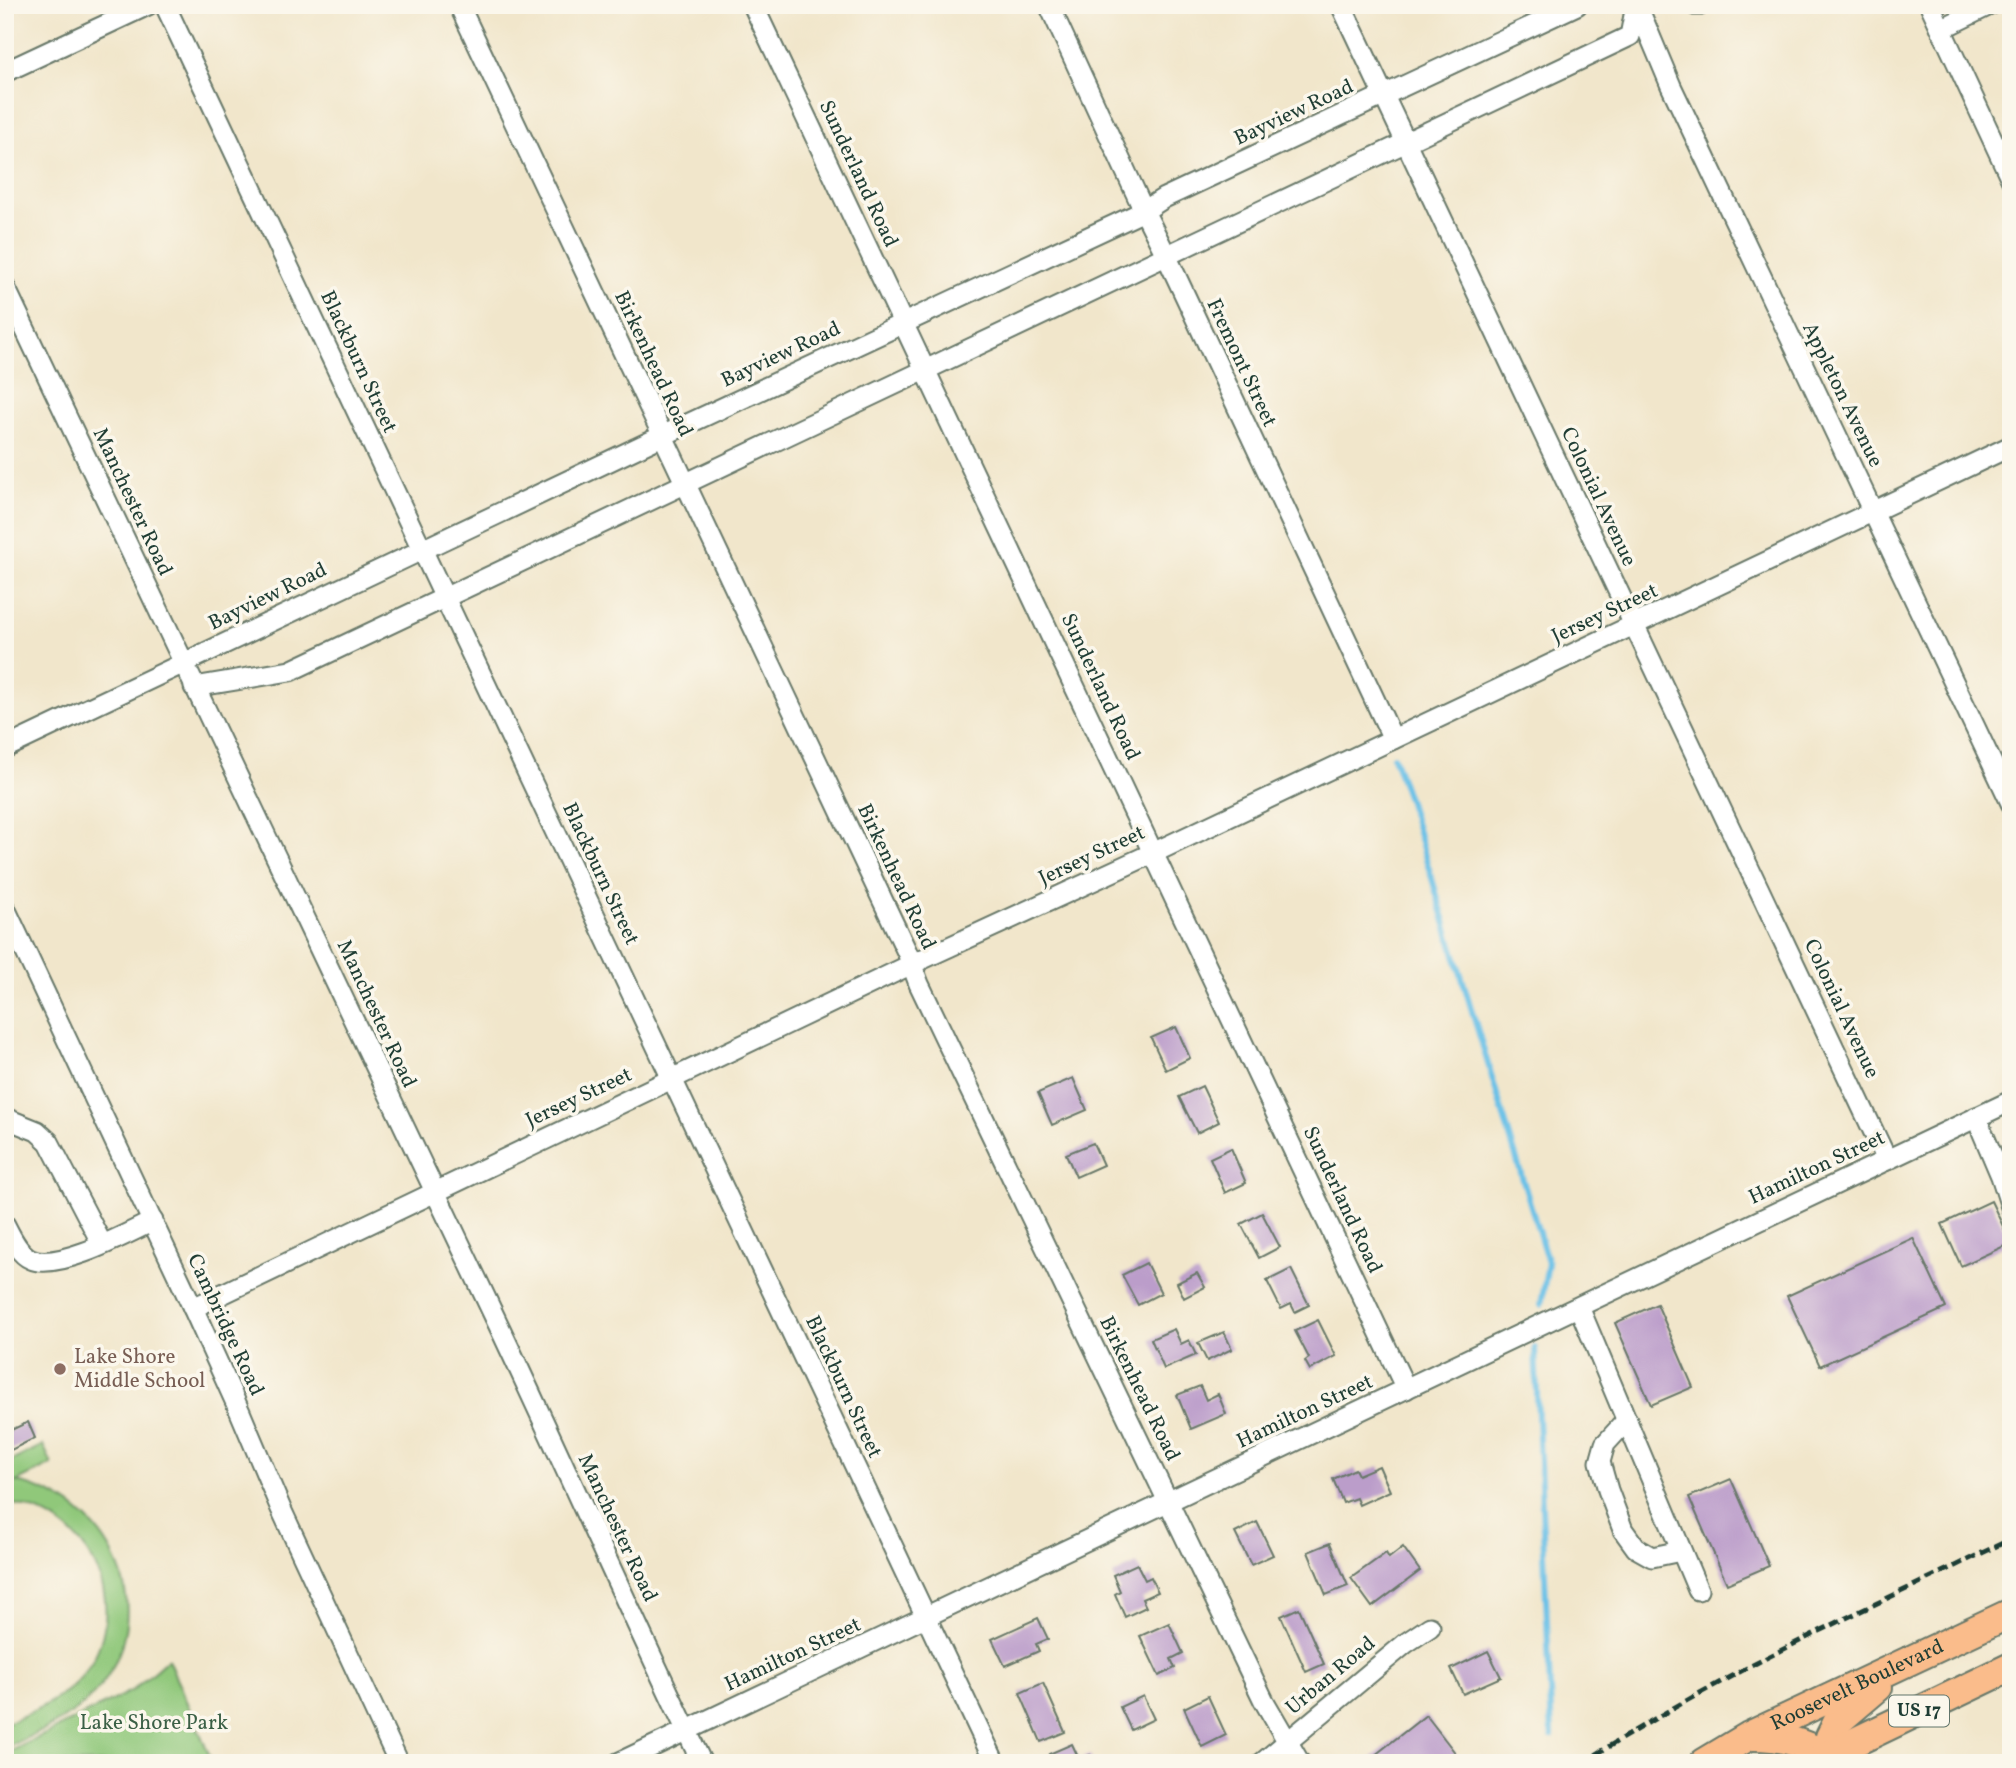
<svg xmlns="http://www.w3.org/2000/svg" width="2016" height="1768" font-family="Vollkorn,serif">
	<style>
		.green { fill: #90c87a; stroke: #588257; stroke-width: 2 }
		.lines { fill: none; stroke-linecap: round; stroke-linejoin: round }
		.stream { stroke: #6ac1e7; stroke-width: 6 }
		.building { fill: #bb9dca }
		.minor-casing { stroke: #687869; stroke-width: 23 }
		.highway-casing { stroke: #687869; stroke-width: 32 }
		.minor { stroke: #fff; stroke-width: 19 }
		.highway { stroke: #fabc8b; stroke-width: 28 }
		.rail { stroke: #1f3d34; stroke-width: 5; stroke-dasharray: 10 5; stroke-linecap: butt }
		.education-dot { fill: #8d6e63; stroke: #fbf7ec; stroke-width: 2.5 }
		.labels { text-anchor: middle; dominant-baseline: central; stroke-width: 7; stroke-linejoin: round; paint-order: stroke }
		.shield { fill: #fbf7ec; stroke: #61756b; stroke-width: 2 }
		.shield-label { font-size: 19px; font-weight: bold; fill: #1f3d34 }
		.street-label { font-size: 21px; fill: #1f3d34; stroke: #fbf7ec }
		.education-label { font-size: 21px; fill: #785e54; stroke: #fbf7ec; text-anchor: start }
		.park-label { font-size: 21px; fill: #3b6046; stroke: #fbf7ec }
	</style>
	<rect width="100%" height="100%" fill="#fbf7ec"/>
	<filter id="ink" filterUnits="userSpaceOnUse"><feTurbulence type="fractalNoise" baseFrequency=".0143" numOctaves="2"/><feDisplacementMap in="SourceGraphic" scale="14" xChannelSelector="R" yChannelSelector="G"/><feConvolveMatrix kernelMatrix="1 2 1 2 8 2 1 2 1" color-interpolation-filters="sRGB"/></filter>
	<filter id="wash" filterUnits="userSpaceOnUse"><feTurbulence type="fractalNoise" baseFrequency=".00686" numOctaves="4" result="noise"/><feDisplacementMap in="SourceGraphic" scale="28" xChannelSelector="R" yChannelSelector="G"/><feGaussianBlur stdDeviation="1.57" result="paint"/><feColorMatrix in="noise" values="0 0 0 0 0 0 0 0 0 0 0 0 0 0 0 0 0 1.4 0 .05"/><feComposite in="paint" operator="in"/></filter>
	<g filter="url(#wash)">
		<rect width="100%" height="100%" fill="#f1e6cb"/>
		<!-- green -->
		<g class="green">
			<path d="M 43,1445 L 52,1464 L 16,1482 C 111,1501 162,1608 99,1688 C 75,1718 39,1732 5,1748 L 5,1724 C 33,1711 62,1700 82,1676 C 137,1607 89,1511 5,1503 L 5,1464 Z"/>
			<path d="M 168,1659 L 213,1763 L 5,1763 L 5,1754 L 133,1690 Z"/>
		</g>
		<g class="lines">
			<!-- stream -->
			<g class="stream">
				<path d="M 1393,756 L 1408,799 L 1548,1263 L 1541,1305"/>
				<path d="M 1535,1348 L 1552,1736"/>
			</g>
		</g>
		<g id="blocks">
			<!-- building -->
			<g class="building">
				<path d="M 1176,1027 L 1190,1058 L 1166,1070 L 1151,1038 Z"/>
				<path d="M 1073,1078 L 1087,1110 L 1052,1125 L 1038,1093 Z"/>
				<path d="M 1202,1086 L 1219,1122 L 1197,1133 L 1179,1097 Z"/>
				<path d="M 1093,1143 L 1103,1165 L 1076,1177 L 1066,1154 Z"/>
				<path d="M 1231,1148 L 1246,1183 L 1225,1193 L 1210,1158 Z"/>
				<path d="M 1991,1201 L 2011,1243 L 1961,1266 L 1942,1224 Z"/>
				<path d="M 1262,1213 L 1280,1247 L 1259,1258 L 1241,1224 Z"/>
				<path d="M 1913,1238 L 1946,1308 L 1820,1366 L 1787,1296 Z"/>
				<path d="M 1146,1263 L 1161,1293 L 1138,1305 L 1122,1275 Z"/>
				<path d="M 1291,1269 L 1309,1305 L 1295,1312 L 1291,1304 L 1281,1309 L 1267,1281 Z"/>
				<path d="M 1197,1273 L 1205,1287 L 1184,1298 L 1177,1283 Z"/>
				<path d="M 1657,1304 L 1693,1387 L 1651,1405 L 1615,1323 Z"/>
				<path d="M 1318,1320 L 1336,1356 L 1310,1370 L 1305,1361 L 1309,1358 L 1295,1331 Z"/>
				<path d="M 1174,1329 L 1181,1344 L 1189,1340 L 1196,1355 L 1164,1369 L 1151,1339 Z"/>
				<path d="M 1224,1332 L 1232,1349 L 1207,1361 L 1198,1343 Z"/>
				<path d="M 1200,1386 L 1206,1400 L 1218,1394 L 1226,1414 L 1191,1429 L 1177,1395 Z"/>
				<path d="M 28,1422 L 35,1438 L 11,1450 L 5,1439 L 5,1433 Z"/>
				<path d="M 1379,1466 L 1390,1491 L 1359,1505 L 1356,1498 L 1343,1503 L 1333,1479 L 1355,1469 L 1358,1475 Z"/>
				<path d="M 1731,1479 L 1769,1566 L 1727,1584 L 1689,1497 Z"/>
				<path d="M 1257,1522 L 1273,1555 L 1251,1565 L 1235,1533 Z"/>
				<path d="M 1330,1543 L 1348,1586 L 1326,1595 L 1308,1552 Z"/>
				<path d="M 1403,1547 L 1420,1571 L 1372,1607 L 1351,1578 L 1386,1553 L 1389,1558 Z"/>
				<path d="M 1137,1564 L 1145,1580 L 1151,1577 L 1158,1592 L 1142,1599 L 1146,1607 L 1125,1617 L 1115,1594 L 1120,1591 L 1113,1575 Z"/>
				<path d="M 1299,1608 L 1324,1664 L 1306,1672 L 1281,1616 Z"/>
				<path d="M 1038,1618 L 1048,1639 L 1036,1644 L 1039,1651 L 1005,1666 L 992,1639 Z"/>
				<path d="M 1169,1623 L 1183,1653 L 1171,1659 L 1175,1668 L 1159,1676 L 1140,1636 Z"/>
				<path d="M 1488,1651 L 1501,1677 L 1463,1694 L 1451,1669 Z"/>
				<path d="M 1043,1683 L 1065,1732 L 1041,1742 L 1020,1693 Z"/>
				<path d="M 1143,1696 L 1154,1719 L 1131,1730 L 1120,1707 Z"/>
				<path d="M 1208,1696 L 1226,1735 L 1202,1747 L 1184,1708 Z"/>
				<path d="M 1426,1715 L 1463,1763 L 1365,1763 Z"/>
				<path d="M 1072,1744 L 1079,1759 L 1090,1755 L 1093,1763 L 1053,1763 L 1049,1754 Z"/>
			</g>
		</g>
	</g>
	<g filter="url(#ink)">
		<use href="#blocks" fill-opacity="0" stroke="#687869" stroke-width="2"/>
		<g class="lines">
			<defs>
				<g id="minor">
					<path d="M 165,5 L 995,1763"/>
					<path d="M 459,5 L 907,952 L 919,984 L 1264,1701 L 1300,1763"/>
					<path d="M 753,5 L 1406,1389"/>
					<path d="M 1049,5 L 1144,211 L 1166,255 L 1393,739"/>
					<path d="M 1341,5 L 1887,1160"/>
					<path d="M 1637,5 L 1671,86 L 2011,803"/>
					<path d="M 1695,5 L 1700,5"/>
					<path d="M 1930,5 L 2011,179"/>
					<path d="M 1941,29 L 1990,5"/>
					<path d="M 5,72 L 148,5"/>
					<path d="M 5,287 C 168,633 334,978 498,1324 C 567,1470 632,1617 702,1763"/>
					<path d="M 194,687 L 290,671 L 1630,36 L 1636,5"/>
					<path d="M 5,748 L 662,436 L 1144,211 L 1164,198 L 1577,5"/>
					<path d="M 5,908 L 193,1308 L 240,1412 L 281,1509 L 399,1763"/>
					<path d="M 1976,1117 L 2001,1176 L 2011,1207"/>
					<path d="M 5,1118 L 37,1131 L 49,1142 L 102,1244"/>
					<path d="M 5,1225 C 11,1237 19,1254 31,1259 C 58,1271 126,1234 153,1221"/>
					<path d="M 1579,1307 L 1698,1590"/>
					<path d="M 193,1308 L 912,964 L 1153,853 L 2011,446"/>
					<path d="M 1627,1420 L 1605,1444 L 1600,1462 L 1608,1490 L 1623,1530 L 1636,1548 L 1652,1557 L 1681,1551"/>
					<path d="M 618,1763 L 2011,1101"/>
					<path d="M 1262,1763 L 1406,1643 L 1430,1627"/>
				</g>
				<g id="highway">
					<path d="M 1752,1736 C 1783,1736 1799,1742 1827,1755"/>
					<path d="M 1827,1755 L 1830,1737 L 1838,1721 L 1878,1687"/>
					<path id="s1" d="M 1704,1763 L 1749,1736 L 2011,1613"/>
					<path d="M 1811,1763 L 2011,1667"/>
				</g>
			</defs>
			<!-- minor casing -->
			<use href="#minor" class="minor-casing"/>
			<!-- highway casing -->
			<use href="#highway" class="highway-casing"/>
			<!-- minor -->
			<use href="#minor" class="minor"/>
			<!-- highway -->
			<use href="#highway" class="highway"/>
			<!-- rail -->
			<path class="rail" d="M 1583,1763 C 1718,1675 1866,1609 2011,1539"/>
		</g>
	</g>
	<!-- markers -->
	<circle class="education-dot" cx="60" cy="1369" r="7"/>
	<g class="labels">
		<!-- shield labels -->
		<rect class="shield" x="1889" y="1695.5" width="60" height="31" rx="5"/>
		<g class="shield-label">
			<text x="1919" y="1711">US 17</text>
		</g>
		<!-- street labels -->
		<g class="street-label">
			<text transform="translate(1294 113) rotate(-25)">Bayview Road</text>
			<text transform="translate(858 174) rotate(65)">Sunderland Road</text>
			<text transform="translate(781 355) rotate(-25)">Bayview Road</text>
			<text transform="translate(358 362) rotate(65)">Blackburn Street</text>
			<text transform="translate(1241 363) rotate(65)">Fremont Street</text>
			<text transform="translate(653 364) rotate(65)">Birkenhead Road</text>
			<text transform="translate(1842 395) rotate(64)">Appleton Avenue</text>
			<text transform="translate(1598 497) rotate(65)">Colonial Avenue</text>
			<text transform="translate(132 502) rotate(65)">Manchester Road</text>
			<text transform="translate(268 597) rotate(-26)">Bayview Road</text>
			<text transform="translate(1605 614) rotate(-25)">Jersey Street</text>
			<text transform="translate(1100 687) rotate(65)">Sunderland Road</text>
			<text transform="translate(1092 856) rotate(-25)">Jersey Street</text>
			<text transform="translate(600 874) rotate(65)">Blackburn Street</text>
			<text transform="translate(896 877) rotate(65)">Birkenhead Road</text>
			<text transform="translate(1841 1009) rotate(65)">Colonial Avenue</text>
			<text transform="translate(376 1014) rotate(65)">Manchester Road</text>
			<text transform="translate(579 1098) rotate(-25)">Jersey Street</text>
			<text transform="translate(1817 1168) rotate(-25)">Hamilton Street</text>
			<text transform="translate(1342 1200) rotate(65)">Sunderland Road</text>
			<text transform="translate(225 1325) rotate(65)">Cambridge Road</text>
			<text transform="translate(843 1387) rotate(65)">Blackburn Street</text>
			<text transform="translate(1139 1389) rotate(64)">Birkenhead Road</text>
			<text transform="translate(1305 1412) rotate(-25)">Hamilton Street</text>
			<text transform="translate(617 1528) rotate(65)">Manchester Road</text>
			<text transform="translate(793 1655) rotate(-25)">Hamilton Street</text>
			<text transform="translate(1331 1676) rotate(-40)">Urban Road</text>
			<text stroke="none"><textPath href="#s1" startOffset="172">Roosevelt Boulevard</textPath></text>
		</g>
		<!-- education labels -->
		<g class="education-label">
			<text x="74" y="1357">Lake Shore<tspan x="74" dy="24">Middle School</tspan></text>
		</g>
		<!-- park labels -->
		<g class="park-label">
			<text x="154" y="1723">Lake Shore Park</text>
		</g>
	</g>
	<!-- margin -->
	<rect width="2016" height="1768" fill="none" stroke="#fbf7ec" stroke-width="28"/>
</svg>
